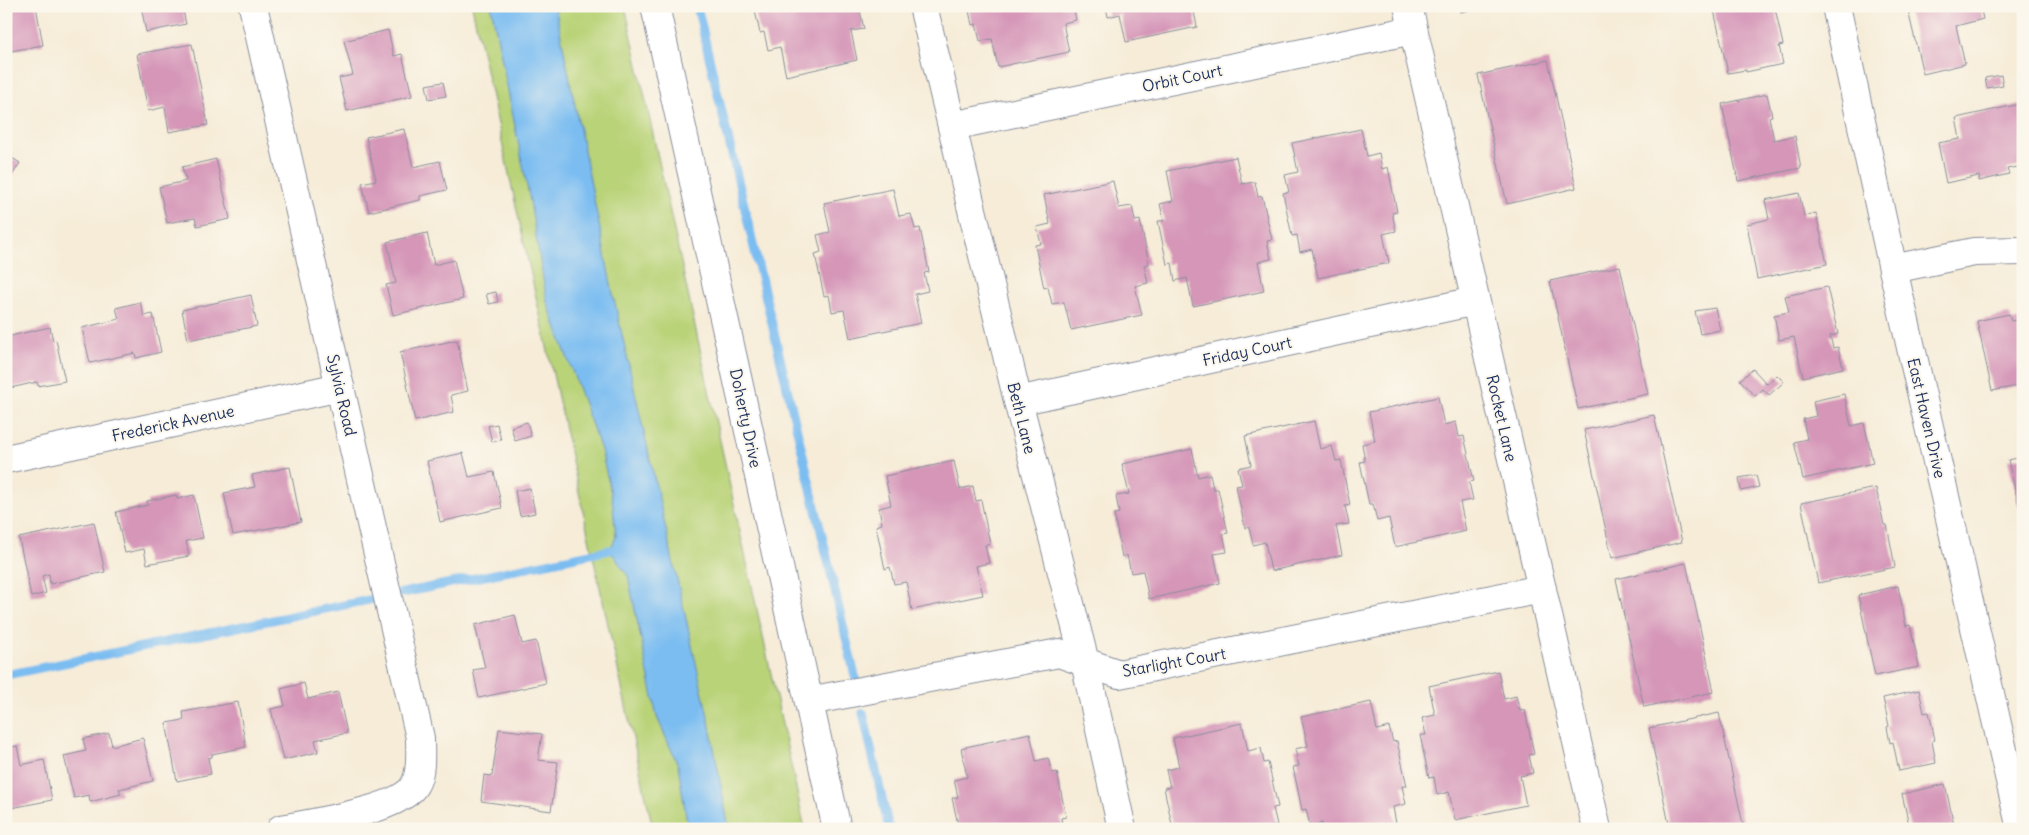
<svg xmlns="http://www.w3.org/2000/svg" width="2029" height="835" font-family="Delius,sans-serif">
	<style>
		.green { fill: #b9d378; stroke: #6a816b }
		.water { fill: #7cbdf1; stroke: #4c76a8 }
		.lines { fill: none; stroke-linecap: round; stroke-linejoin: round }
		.stream { stroke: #7cbdf1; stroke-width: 9 }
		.building { fill: #d596b8 }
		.minor-casing { stroke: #888e9b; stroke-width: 30 }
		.minor { stroke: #fff; stroke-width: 28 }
		.labels { text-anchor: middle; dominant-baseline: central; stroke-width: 4; stroke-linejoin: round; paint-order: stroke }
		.street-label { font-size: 16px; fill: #1b2f5e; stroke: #fbf7ec }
	</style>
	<rect width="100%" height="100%" fill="#fbf7ec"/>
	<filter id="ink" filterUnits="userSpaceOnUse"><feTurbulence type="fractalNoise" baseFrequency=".02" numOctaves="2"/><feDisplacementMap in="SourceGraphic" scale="10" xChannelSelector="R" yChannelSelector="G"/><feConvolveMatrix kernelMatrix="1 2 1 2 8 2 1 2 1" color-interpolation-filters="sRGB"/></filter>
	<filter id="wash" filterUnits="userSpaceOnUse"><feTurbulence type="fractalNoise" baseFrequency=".0096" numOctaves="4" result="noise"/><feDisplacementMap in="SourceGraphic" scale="20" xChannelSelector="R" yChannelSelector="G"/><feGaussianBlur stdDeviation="1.12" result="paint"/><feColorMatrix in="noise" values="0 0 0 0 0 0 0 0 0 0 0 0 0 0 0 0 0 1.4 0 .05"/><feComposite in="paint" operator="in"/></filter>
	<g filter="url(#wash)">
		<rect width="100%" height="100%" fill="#f6ecd8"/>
		<!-- green -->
		<path class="green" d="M 472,6 L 625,6 L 805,829 L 653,829 Z"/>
		<!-- water -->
		<path class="water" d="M 491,6 L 555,6 L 614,299 L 709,721 L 729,829 L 688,829 L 678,765 L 657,717 L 628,576 L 610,550 L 616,537 L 612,498 L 601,450 L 547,302 L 530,201 Z"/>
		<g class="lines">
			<!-- stream -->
			<g class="stream">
				<path d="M 697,6 L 856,680"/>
				<path d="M 6,675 L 610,550"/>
				<path d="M 863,713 L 889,829"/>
			</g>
		</g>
		<g id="blocks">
			<!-- building -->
			<g class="building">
				<path d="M 6,6 L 36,6 L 43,45 L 6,52 Z"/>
				<path d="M 141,6 L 182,6 L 186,24 L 146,32 Z"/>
				<path d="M 754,6 L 864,6 L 865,10 L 860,11 L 864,29 L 851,31 L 857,60 L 786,76 L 780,47 L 768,50 L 764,32 L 760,33 Z"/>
				<path d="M 968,6 L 1073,6 L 1076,20 L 1063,23 L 1069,52 L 998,67 L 992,39 L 980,41 L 976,24 L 972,25 Z"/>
				<path d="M 1106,6 L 1193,6 L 1197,27 L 1126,42 L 1120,14 L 1108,17 Z"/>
				<path d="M 1460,6 L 1483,6 L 1483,7 L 1461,12 Z"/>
				<path d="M 1713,6 L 1769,6 L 1770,9 L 1775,8 L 1783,45 L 1779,46 L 1783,64 L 1746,72 L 1746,70 L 1728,73 Z"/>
				<path d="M 1907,6 L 1980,6 L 1983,19 L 1956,26 L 1965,64 L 1923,74 Z"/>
				<path d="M 388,30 L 394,56 L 402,54 L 412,96 L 347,111 L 339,78 L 353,75 L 344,41 Z"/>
				<path d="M 192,44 L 208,125 L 169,132 L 165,107 L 148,111 L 137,54 Z"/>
				<path d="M 1548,60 L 1576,188 L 1507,204 L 1478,75 Z"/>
				<path d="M 2001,75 L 2003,85 L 1987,88 L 1985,78 Z"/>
				<path d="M 443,82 L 446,96 L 429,99 L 426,85 Z"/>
				<path d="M 1767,94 L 1772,116 L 1769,117 L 1774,140 L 1795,136 L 1801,168 L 1738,181 L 1722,104 Z"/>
				<path d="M 2020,104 L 2023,118 L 2023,166 L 2007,169 L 2009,174 L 1979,181 L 1979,176 L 1946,183 L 1938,143 L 1960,139 L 1956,118 Z"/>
				<path d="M 404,129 L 413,167 L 440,161 L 447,190 L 420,196 L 420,200 L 369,212 L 362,183 L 376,180 L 366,137 Z"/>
				<path d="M 1361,129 L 1367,156 L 1379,153 L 1382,169 L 1388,167 L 1397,212 L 1392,213 L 1396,231 L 1383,234 L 1389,263 L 1318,278 L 1312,249 L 1300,252 L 1297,235 L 1292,236 L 1283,193 L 1289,192 L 1285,175 L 1298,172 L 1292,143 Z"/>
				<path d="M 6,154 L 20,163 L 6,185 Z"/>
				<path d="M 1236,157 L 1242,184 L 1255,182 L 1258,197 L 1262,196 L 1272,240 L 1267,241 L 1271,259 L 1258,262 L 1264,291 L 1193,306 L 1187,278 L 1175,281 L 1172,263 L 1167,264 L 1158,221 L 1164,221 L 1160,204 L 1173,201 L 1167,171 Z"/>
				<path d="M 216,159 L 230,219 L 197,226 L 195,218 L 167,223 L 159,187 L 186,181 L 182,167 Z"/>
				<path d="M 1113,181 L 1119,208 L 1132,206 L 1135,221 L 1140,220 L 1149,264 L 1144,265 L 1148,283 L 1135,286 L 1142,315 L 1071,330 L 1064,302 L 1052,304 L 1048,287 L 1044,288 L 1035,245 L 1041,244 L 1037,227 L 1050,224 L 1044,195 Z"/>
				<path d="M 893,189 L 899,216 L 911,214 L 915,229 L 920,228 L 929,272 L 924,273 L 928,291 L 915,294 L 921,323 L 850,338 L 844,310 L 832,312 L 829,295 L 824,296 L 815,254 L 821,252 L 817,235 L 830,232 L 824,203 Z"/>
				<path d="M 1799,193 L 1804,216 L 1816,213 L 1827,264 L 1757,279 L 1747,224 L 1769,219 L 1765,200 Z"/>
				<path d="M 427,233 L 434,265 L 454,260 L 463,299 L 393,315 L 386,285 L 396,283 L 387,242 Z"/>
				<path d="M 1620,266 L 1648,394 L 1578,409 L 1550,281 Z"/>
				<path d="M 1827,287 L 1838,334 L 1830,336 L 1833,348 L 1838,347 L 1843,368 L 1803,377 L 1794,337 L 1779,340 L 1774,315 L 1789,312 L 1785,296 Z"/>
				<path d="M 496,292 L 498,302 L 489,304 L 486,294 Z"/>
				<path d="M 251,295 L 257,326 L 188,340 L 182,310 Z"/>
				<path d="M 140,302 L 144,316 L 153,314 L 161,352 L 136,358 L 135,353 L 90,363 L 82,328 L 119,319 L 116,308 Z"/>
				<path d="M 1715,308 L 1720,330 L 1700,334 L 1695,311 Z"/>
				<path d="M 2009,314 L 2011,321 L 2023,319 L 2023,402 L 2021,403 L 2017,386 L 1992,391 L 1977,321 Z"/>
				<path d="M 50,327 L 53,341 L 56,340 L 65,381 L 38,386 L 37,382 L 6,389 L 6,337 Z"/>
				<path d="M 457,340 L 468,391 L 451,395 L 454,412 L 415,421 L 400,352 Z"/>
				<path d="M 1753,369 L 1767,384 L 1777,375 L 1784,382 L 1769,395 L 1763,389 L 1755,396 L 1740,380 Z"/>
				<path d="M 1844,394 L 1851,426 L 1864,423 L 1873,463 L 1803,479 L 1794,442 L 1807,439 L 1803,419 L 1816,416 L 1813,401 Z"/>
				<path d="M 1438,397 L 1444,425 L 1456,422 L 1459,437 L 1464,436 L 1474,481 L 1469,482 L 1473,500 L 1460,502 L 1466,531 L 1395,547 L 1389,518 L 1377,521 L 1373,504 L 1369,504 L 1360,462 L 1365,461 L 1362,444 L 1375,441 L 1369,412 Z"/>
				<path d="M 1654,415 L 1682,542 L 1612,558 L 1584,430 Z"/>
				<path d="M 1314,421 L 1320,449 L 1332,446 L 1336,461 L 1341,460 L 1350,505 L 1345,506 L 1349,524 L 1336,526 L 1342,555 L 1271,571 L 1265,542 L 1253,545 L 1249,527 L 1245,528 L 1236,486 L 1242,485 L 1238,468 L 1251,465 L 1245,436 Z"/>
				<path d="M 527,422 L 531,436 L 515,441 L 511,427 Z"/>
				<path d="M 497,424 L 501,440 L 492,442 L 488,426 Z"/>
				<path d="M 1192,449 L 1198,477 L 1210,474 L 1213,489 L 1218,489 L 1228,533 L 1223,534 L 1227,552 L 1214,554 L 1220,583 L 1149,599 L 1143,571 L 1131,573 L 1127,555 L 1122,557 L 1114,514 L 1119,513 L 1116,496 L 1129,494 L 1122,464 Z"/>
				<path d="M 463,453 L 469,477 L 494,472 L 502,508 L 440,522 L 427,461 Z"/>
				<path d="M 2023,457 L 2023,519 L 2022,519 L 2008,460 Z"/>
				<path d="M 954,461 L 960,489 L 973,486 L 976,501 L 981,500 L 990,544 L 985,545 L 989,563 L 976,566 L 983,595 L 912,610 L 906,582 L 894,584 L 890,567 L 885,569 L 876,526 L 882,524 L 879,508 L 891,505 L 885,476 Z"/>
				<path d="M 290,467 L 301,522 L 233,535 L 224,493 L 255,487 L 252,475 Z"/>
				<path d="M 1756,475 L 1759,487 L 1741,491 L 1739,478 Z"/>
				<path d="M 530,488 L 535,513 L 520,516 L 515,491 Z"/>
				<path d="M 1876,488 L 1884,525 L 1887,525 L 1895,567 L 1818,583 L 1801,503 Z"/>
				<path d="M 176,495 L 177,499 L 194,495 L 203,538 L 186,541 L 189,556 L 147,564 L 144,549 L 125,553 L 116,512 L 148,505 L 147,501 Z"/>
				<path d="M 94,522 L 105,572 L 50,584 L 49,574 L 42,576 L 46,593 L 31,597 L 19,538 Z"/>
				<path d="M 1686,563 L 1714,692 L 1644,707 L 1616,579 Z"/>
				<path d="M 1898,586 L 1906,626 L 1910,625 L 1919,667 L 1875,676 L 1858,595 Z"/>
				<path d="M 515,615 L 522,644 L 536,641 L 546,683 L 479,698 L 473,670 L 485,668 L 475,625 Z"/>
				<path d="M 1498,671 L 1504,699 L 1516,696 L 1520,711 L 1525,710 L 1534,754 L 1529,755 L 1533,773 L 1520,776 L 1526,805 L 1455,820 L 1449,792 L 1437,795 L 1434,777 L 1429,778 L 1420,735 L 1426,735 L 1422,718 L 1435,715 L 1429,686 Z"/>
				<path d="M 304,683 L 308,699 L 338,692 L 347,733 L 315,740 L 318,752 L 283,760 L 271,709 L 285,706 L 281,689 Z"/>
				<path d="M 1919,690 L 1924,713 L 1929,712 L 1935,740 L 1932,741 L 1936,763 L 1899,771 L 1893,742 L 1890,743 L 1887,727 L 1889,726 L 1883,698 Z"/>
				<path d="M 238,702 L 246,747 L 212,754 L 212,757 L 208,758 L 211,774 L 177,781 L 166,723 L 184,720 L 183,712 Z"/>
				<path d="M 1371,702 L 1377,730 L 1389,727 L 1393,742 L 1397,741 L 1407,786 L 1402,786 L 1406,804 L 1393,807 L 1397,829 L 1323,829 L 1322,823 L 1310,826 L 1306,809 L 1302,810 L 1293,767 L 1299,766 L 1295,749 L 1308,746 L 1301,717 Z"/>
				<path d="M 1719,713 L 1744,829 L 1670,829 L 1649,728 Z"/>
				<path d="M 1242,723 L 1248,751 L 1261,748 L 1264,763 L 1268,762 L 1278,807 L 1273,808 L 1277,825 L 1264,829 L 1173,829 L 1164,788 L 1170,787 L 1166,770 L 1179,767 L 1173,738 Z"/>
				<path d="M 499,729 L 542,734 L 538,760 L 558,762 L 551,811 L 481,801 L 484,775 L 492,776 Z"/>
				<path d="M 109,733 L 112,746 L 143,738 L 153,781 L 119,789 L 121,794 L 90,802 L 89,795 L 74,798 L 64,756 L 86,751 L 83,739 Z"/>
				<path d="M 1030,733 L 1036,761 L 1048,758 L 1052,773 L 1057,772 L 1066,817 L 1061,818 L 1063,829 L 959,829 L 952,798 L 958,797 L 954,780 L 967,777 L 961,748 Z"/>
				<path d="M 17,746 L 21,765 L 44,760 L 52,800 L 6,809 L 6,748 Z"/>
				<path d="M 1945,784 L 1954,825 L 1952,825 L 1953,829 L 1910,829 L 1902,794 Z"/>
			</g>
		</g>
	</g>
	<g filter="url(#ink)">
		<use href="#blocks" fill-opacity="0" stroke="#888e9b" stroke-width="1"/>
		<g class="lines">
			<defs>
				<g id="minor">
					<path d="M 253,6 L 420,738 C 420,752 422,772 415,784 C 403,810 310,823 281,829"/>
					<path d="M 655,6 L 837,829"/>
					<path d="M 923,6 L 1018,401 L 1085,662 L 1122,829"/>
					<path d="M 1408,6 L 1597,829"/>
					<path d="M 1836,6 L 1893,269 L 2021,829"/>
					<path d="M 952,126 L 1413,30"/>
					<path d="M 1893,269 L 1974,252 L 2023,251"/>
					<path d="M 1018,401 L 1475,301"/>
					<path d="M 6,459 L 340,387"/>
					<path d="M 809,701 L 1059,653 L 1119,674 L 1542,589"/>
				</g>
			</defs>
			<!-- minor casing -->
			<use href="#minor" class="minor-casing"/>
			<!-- minor -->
			<use href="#minor" class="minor"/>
		</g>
	</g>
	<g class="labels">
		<!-- street labels -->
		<g class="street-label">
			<text transform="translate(1182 78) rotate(-12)">Orbit Court</text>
			<text transform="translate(1247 351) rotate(-12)">Friday Court</text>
			<text transform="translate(342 395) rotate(77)">Sylvia Road</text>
			<text transform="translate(746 418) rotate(78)">Doherty Drive</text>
			<text transform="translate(1022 418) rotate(76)">Beth Lane</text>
			<text transform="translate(1502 418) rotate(77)">Rocket Lane</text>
			<text transform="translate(1927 418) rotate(77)">East Haven Drive</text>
			<text transform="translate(173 423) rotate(-12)">Frederick Avenue</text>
			<text transform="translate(1174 662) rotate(-10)">Starlight Court</text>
		</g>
	</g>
	<!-- margin -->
	<rect width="2029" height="835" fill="none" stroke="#fbf7ec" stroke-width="25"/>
</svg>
